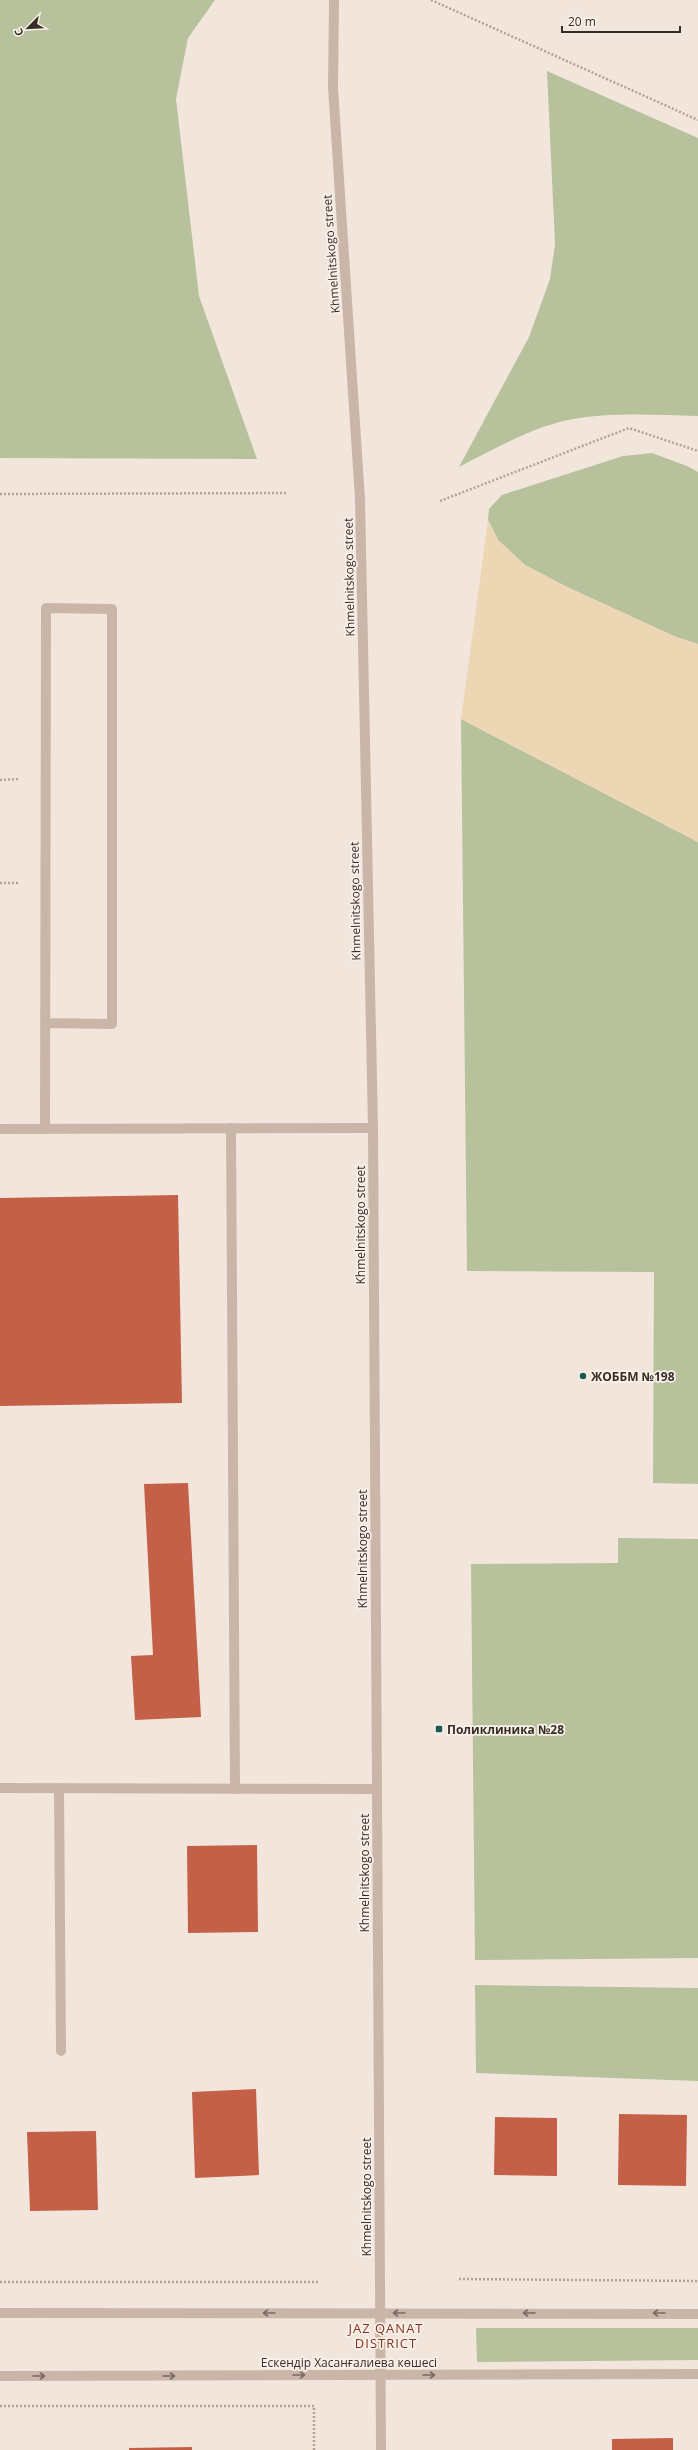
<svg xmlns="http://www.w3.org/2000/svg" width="698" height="2450" font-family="'Open Sans',sans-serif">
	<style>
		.green { fill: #b7c19c }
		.sand { fill: #edd6b3 }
		.building { fill: #c45f48 }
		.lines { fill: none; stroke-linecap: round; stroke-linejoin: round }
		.path { stroke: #b6a092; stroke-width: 2.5; stroke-dasharray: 2 2; stroke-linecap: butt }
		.service { stroke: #cab6a8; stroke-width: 10 }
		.minor { stroke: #cab6a8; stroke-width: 10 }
		.tertiary { stroke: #cab6a8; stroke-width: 10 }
		.oneway { stroke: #796a62 }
		.poi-dot { fill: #1e5758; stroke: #f9f1e9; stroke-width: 1.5 }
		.labels { text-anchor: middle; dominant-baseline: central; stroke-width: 3.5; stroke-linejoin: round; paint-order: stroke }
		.street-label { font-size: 12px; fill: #372c28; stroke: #f9f1e9 }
		.poi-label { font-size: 12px; font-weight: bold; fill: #372c28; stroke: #f9f1e9; text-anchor: start }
		.neighbourhood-label { font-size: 13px; letter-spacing: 1px; fill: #853422; stroke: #f9f1e9 }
	</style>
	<rect width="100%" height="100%" fill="#f2e6dc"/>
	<!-- green -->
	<g class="green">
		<path d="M 0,0 L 215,0 L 188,38 L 176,99 L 199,296 L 257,459 L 0,458 Z"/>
		<path d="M 547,71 L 698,138 L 698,416 C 654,415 611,412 568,420 C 530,428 493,450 459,467 L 529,337 L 550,279 L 555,244 Z"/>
		<path d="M 652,453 L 687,466 L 698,472 L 698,644 L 676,637 L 567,587 L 525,565 L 498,540 L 488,520 L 489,509 L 502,495 L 623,456 Z"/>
		<path d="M 461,719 L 698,842 L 698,1484 L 653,1483 L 654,1272 L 467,1271 Z"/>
		<path d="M 618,1538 L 698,1539 L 698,1958 L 475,1960 L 471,1564 L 618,1563 Z"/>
		<path d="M 475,1985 L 698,1988 L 698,2081 L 476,2073 Z"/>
		<path d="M 476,2328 L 698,2328 L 698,2360 L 477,2362 Z"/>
	</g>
	<!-- sand -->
	<path class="sand" d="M 488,520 L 498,540 L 525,565 L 567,587 L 676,637 L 698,644 L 698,842 L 461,719 Z"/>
	<!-- building -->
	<g class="building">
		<path d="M 178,1195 L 182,1403 L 0,1406 L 0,1198 Z"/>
		<path d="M 188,1483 L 201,1717 L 135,1720 L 131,1656 L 153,1655 L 144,1484 Z"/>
		<path d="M 257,1845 L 258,1932 L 188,1933 L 187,1846 Z"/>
		<path d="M 256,2089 L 259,2175 L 195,2178 L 192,2092 Z"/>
		<path d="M 619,2114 L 687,2115 L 686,2186 L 618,2185 Z"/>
		<path d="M 495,2117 L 557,2118 L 557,2176 L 494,2175 Z"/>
		<path d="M 96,2131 L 98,2210 L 30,2211 L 27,2132 Z"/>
		<path d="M 673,2438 L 673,2450 L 612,2450 L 612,2439 Z"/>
		<path d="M 192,2447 L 192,2450 L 129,2450 L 129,2448 Z"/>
	</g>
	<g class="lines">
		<!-- path -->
		<g class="path">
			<path d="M 431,0 L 698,120"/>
			<path d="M 0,494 L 288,493"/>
			<path d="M 440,501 L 629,428 L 698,451"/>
			<path d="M 0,780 L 19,779"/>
			<path d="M 0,883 L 19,883"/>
			<path d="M 459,2279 L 698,2281"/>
			<path d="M 0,2282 L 318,2282"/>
			<path d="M 0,2406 L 314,2406 L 314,2450"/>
		</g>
		<!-- service -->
		<g class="service">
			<path d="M 231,1128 L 235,1789"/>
			<path d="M 45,1129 L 46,608 L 112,609 L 112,1024 L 45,1023"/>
			<path d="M 59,1788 L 61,2051"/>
		</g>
		<!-- minor -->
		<path class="minor" d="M 0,1788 L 377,1789"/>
		<!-- tertiary -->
		<g class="tertiary">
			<path d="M 334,0 L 333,88 L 360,499 L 373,1128 L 381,2450"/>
			<path d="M 0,1129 L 373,1128"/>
			<path d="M 0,2313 L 698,2314"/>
			<path d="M 0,2376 L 698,2374"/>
		</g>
	</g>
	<!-- one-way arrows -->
	<defs><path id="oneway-shaft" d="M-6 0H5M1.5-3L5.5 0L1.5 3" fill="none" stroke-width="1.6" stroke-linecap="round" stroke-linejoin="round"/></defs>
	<g class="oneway">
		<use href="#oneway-shaft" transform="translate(269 2313) rotate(-180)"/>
		<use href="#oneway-shaft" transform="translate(399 2313) rotate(-180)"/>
		<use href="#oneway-shaft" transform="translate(529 2313) rotate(-180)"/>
		<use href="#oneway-shaft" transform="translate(659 2313) rotate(-180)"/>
		<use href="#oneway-shaft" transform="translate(299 2375)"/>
		<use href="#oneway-shaft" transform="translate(429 2375)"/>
		<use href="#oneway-shaft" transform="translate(39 2376)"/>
		<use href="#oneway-shaft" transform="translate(169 2376)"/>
	</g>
	<!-- markers -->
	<g class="poi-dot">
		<circle cx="583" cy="1376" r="4"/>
		<rect x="435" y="1725" width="8" height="8" rx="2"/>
	</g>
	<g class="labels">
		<!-- street labels -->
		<g class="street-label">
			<text transform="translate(331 254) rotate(-94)">Khmelnitskogo street</text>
			<text transform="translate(349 577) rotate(-91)">Khmelnitskogo street</text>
			<text transform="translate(355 901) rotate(-91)">Khmelnitskogo street</text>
			<text transform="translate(360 1225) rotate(-90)">Khmelnitskogo street</text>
			<text transform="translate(362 1549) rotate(-90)">Khmelnitskogo street</text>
			<text transform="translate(364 1873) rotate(-90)">Khmelnitskogo street</text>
			<text transform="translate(366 2197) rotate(-90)">Khmelnitskogo street</text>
			<text x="349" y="2362">Ескендір Хасанғалиева көшесі</text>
		</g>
		<!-- poi labels -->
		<g class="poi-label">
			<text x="591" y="1376">ЖОББМ №198</text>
			<text x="447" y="1729">Поликлиника №28</text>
		</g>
		<!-- neighbourhood labels -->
		<g class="neighbourhood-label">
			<text x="386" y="2328">JAZ QANAT<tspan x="386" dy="15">DISTRICT</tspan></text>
		</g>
	</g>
	<!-- north arrow -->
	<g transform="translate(28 28) rotate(246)" stroke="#f9f1e9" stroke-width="3" paint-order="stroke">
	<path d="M0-3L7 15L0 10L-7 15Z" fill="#372c28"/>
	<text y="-6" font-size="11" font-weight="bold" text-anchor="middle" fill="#372c28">С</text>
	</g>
	<!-- scale -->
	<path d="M562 26v6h118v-6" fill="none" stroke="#372c28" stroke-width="2"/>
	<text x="568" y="26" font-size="12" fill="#372c28" stroke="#f9f1e9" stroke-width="3" paint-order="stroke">20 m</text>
</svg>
